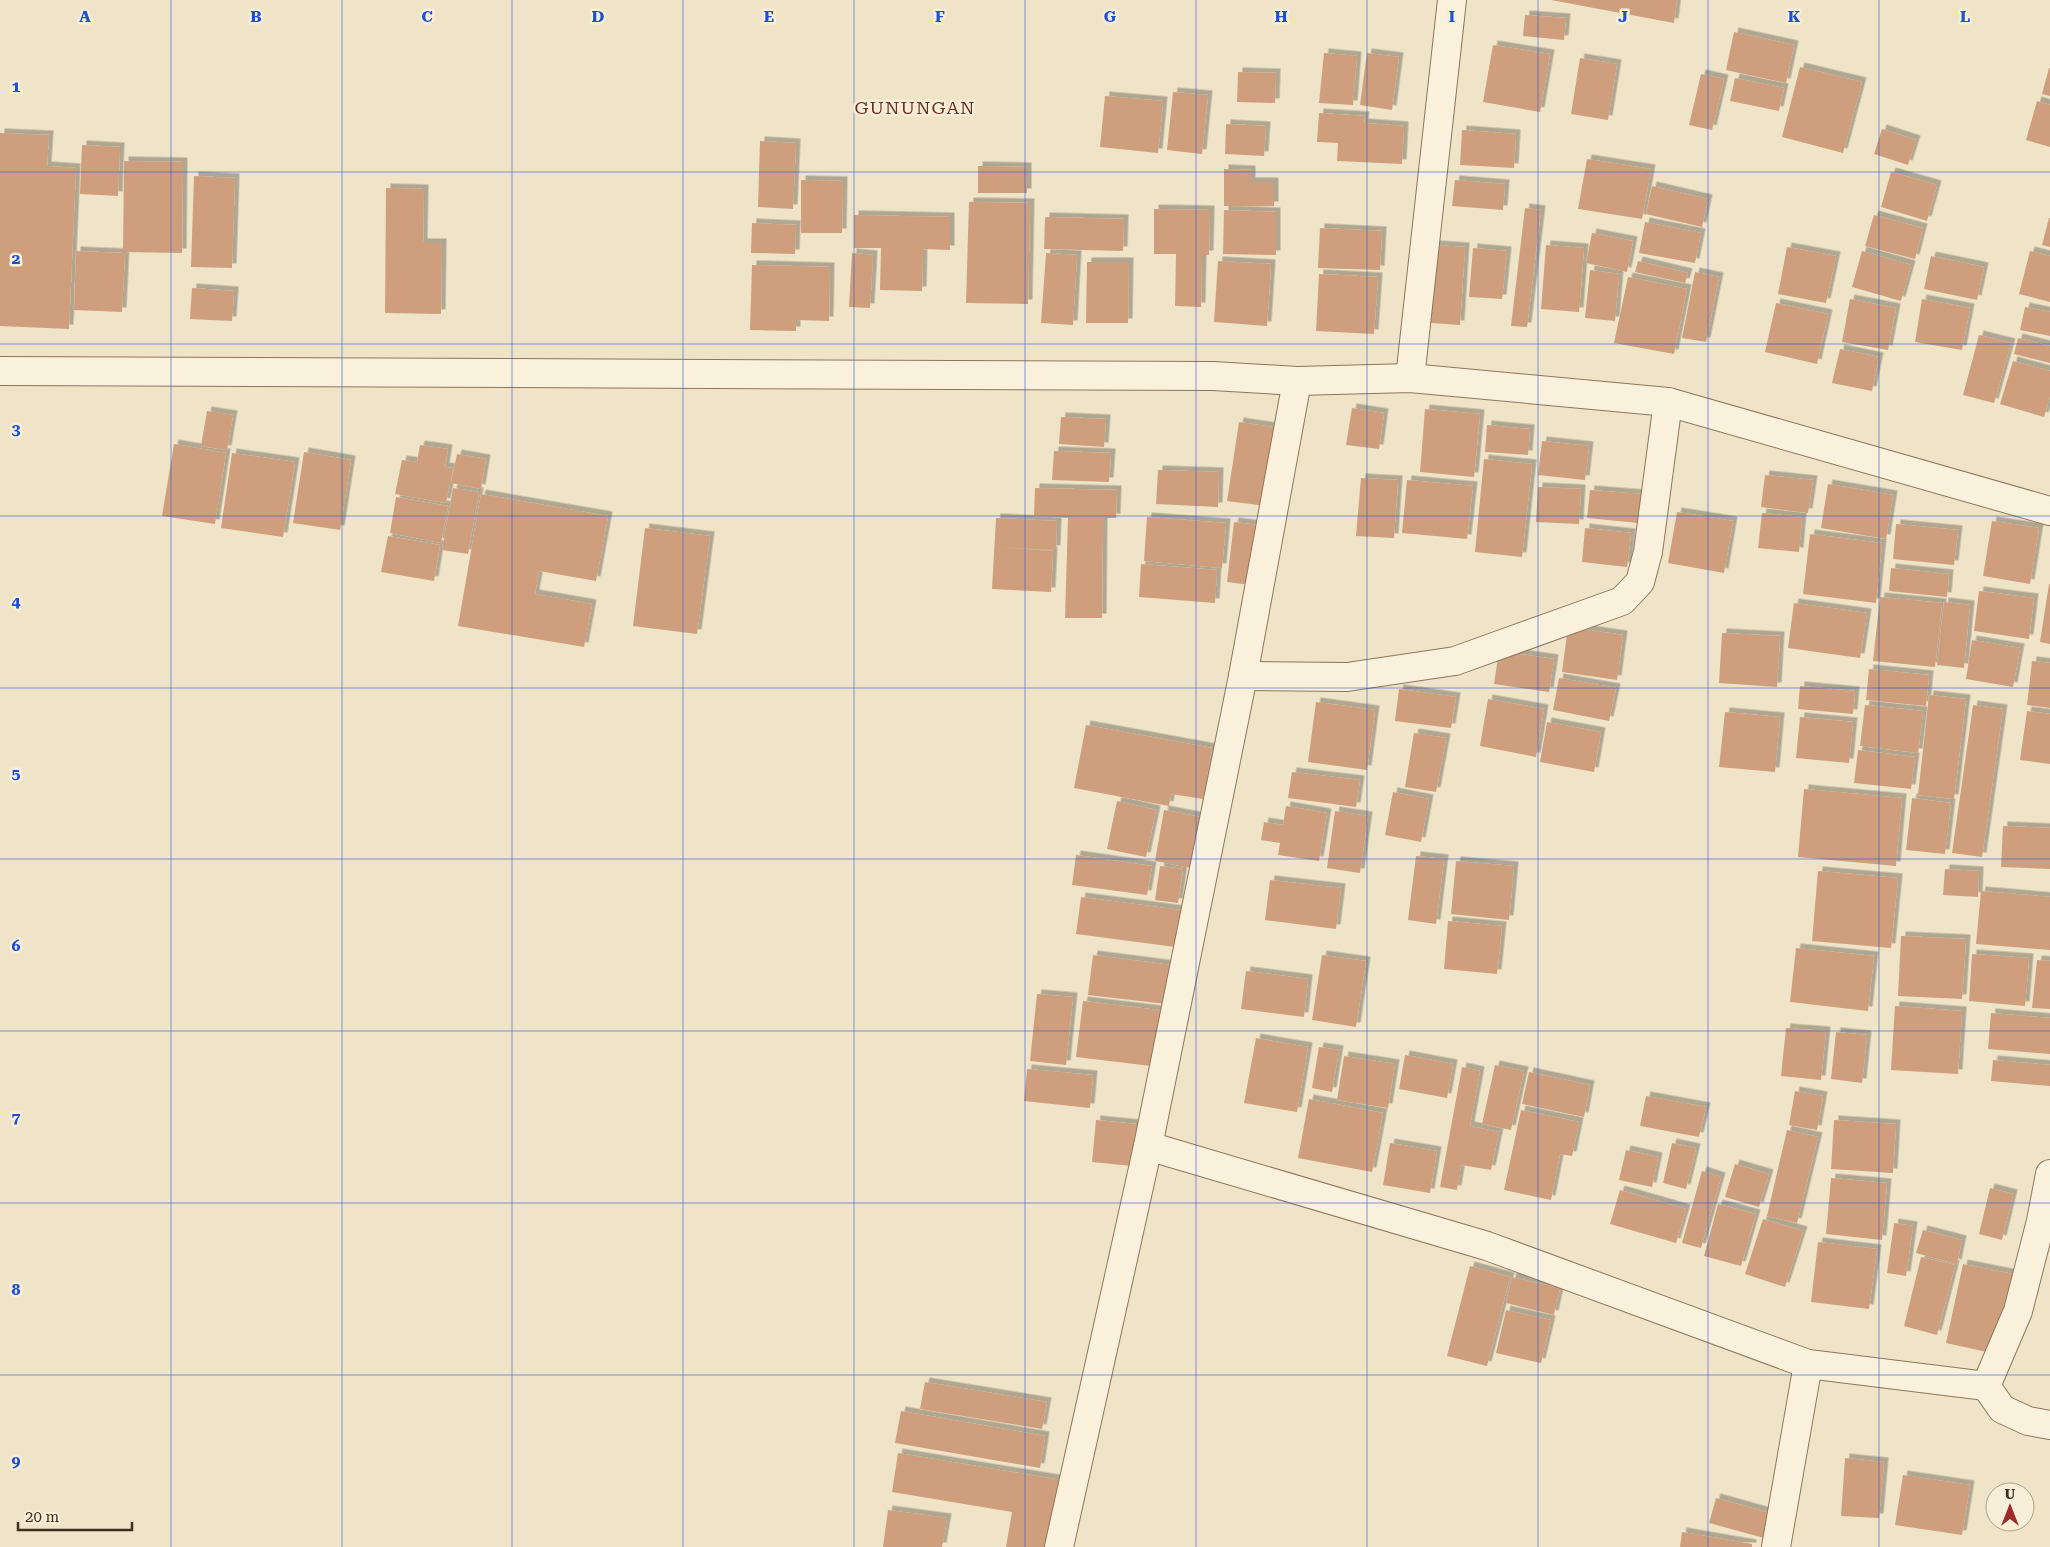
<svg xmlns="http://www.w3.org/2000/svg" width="2050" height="1547" font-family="'Roboto Serif',serif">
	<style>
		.building { fill: #cf9f7d; filter: url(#shadow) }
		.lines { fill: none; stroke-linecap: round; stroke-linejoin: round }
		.minor-casing { stroke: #8d765c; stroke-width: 30 }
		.minor { stroke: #faf1dc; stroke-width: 28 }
		.grid { fill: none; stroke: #1d4ed8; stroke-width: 1; stroke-opacity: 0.55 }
		.labels { text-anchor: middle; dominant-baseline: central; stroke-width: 5; stroke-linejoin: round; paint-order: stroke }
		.quarter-label { font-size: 18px; letter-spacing: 1px; fill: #6b2e1e; stroke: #f7eed8 }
		.grid-label { font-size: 16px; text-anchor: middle; font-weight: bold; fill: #1d4ed8; stroke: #f7eed8; stroke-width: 5; stroke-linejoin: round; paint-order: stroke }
	</style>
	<defs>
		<filter id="shadow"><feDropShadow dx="4.5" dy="-4.5" stdDeviation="0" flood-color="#0004"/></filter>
	</defs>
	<rect width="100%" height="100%" fill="#f0e4c8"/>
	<!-- building -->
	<g class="building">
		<path d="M 1551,0 L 1677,0 L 1674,23 Z"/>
		<path d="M 1525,15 L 1566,18 L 1564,40 L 1523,36 Z"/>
		<path d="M 1734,32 L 1794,45 L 1786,83 L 1726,70 Z"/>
		<path d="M 1493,45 L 1550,54 L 1540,112 L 1483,102 Z"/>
		<path d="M 1324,53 L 1357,56 L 1353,105 L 1319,103 Z"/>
		<path d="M 1367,53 L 1399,57 L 1392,110 L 1360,105 Z"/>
		<path d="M 1580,58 L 1617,64 L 1608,120 L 1571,114 Z"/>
		<path d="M 1800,67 L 1862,82 L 1843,153 L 1782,137 Z"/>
		<path d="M 2049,68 L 2050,68 L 2050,96 L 2042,94 Z"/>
		<path d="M 1238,72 L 1276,73 L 1275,103 L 1237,102 Z"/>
		<path d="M 1701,74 L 1724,79 L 1712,130 L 1689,125 Z"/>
		<path d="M 1735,78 L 1784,88 L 1779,111 L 1730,101 Z"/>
		<path d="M 1173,92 L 1208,95 L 1202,154 L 1167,150 Z"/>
		<path d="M 1105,96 L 1163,101 L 1158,153 L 1100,147 Z"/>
		<path d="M 2037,101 L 2050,105 L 2050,147 L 2026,140 Z"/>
		<path d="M 1319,113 L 1365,116 L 1364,123 L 1404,126 L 1402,164 L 1337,161 L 1338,143 L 1317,142 Z"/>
		<path d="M 1226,124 L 1266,126 L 1264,156 L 1225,154 Z"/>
		<path d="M 1882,129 L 1916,140 L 1908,165 L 1874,154 Z"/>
		<path d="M 1462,130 L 1516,134 L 1514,168 L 1460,165 Z"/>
		<path d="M 0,133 L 49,135 L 47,166 L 76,168 L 69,329 L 0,326 Z"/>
		<path d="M 760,141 L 796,143 L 793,209 L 758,207 Z"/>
		<path d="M 82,145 L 120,147 L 118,196 L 80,194 Z"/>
		<path d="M 1587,159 L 1651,169 L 1642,219 L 1578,209 Z"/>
		<path d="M 124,161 L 183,162 L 182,253 L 125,252 L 122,312 L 74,310 L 76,251 L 123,253 Z"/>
		<path d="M 978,166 L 1027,167 L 1027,193 L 978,193 Z"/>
		<path d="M 1224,169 L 1251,170 L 1251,182 L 1274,182 L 1274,206 L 1224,206 Z"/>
		<path d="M 1891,172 L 1937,185 L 1927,221 L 1881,207 Z"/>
		<path d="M 194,176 L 235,178 L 232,268 L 191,267 Z"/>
		<path d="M 801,180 L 843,181 L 842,233 L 801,233 Z"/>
		<path d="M 1455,180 L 1505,184 L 1503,210 L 1452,206 Z"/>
		<path d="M 1652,186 L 1708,199 L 1702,227 L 1646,214 Z"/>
		<path d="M 386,188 L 424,189 L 423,243 L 442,243 L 441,314 L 385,313 Z"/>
		<path d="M 969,202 L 1030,203 L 1028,304 L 966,303 Z"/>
		<path d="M 1525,208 L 1541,210 L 1527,327 L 1511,326 Z"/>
		<path d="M 1154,209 L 1210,210 L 1209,255 L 1202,255 L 1201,307 L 1175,306 L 1176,254 L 1154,254 Z"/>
		<path d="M 1224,210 L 1276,212 L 1276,255 L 1223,254 Z"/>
		<path d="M 854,215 L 950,217 L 950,250 L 923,249 L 922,291 L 880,290 L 881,248 L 854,248 Z"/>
		<path d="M 1874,215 L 1923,228 L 1915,259 L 1865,246 Z"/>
		<path d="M 1045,217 L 1124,219 L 1123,251 L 1044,249 Z"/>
		<path d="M 2049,218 L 2050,218 L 2050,247 L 2042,245 Z"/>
		<path d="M 1645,222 L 1701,233 L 1695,263 L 1639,253 Z"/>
		<path d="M 752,223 L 796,225 L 795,254 L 751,253 Z"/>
		<path d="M 1320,228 L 1382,231 L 1380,270 L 1318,268 Z"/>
		<path d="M 1592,233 L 1633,241 L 1627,272 L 1586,263 Z"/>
		<path d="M 1435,245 L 1465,247 L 1460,325 L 1431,323 Z"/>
		<path d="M 1546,245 L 1584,248 L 1579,312 L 1541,309 Z"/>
		<path d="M 1787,247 L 1836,256 L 1826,303 L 1778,294 Z"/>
		<path d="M 1473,248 L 1507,251 L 1502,299 L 1469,297 Z"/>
		<path d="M 1862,251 L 1911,265 L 1901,301 L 1852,287 Z"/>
		<path d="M 2030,251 L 2050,256 L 2050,302 L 2019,294 Z"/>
		<path d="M 852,253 L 873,255 L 870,308 L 849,307 Z"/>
		<path d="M 1046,253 L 1077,255 L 1073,325 L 1041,323 Z"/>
		<path d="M 1931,256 L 1984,267 L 1977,300 L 1924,289 Z"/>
		<path d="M 1218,261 L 1271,264 L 1267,326 L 1214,322 Z"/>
		<path d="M 1638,261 L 1688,273 L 1685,283 L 1635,272 Z"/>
		<path d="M 1087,262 L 1129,262 L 1128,323 L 1086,323 Z"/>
		<path d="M 752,265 L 830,267 L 829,321 L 796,320 L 796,331 L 750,330 Z"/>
		<path d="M 1590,270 L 1619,274 L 1615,321 L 1585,318 Z"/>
		<path d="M 1695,272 L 1719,277 L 1706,342 L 1682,338 Z"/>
		<path d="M 1319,274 L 1378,277 L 1374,334 L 1316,331 Z"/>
		<path d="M 1628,277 L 1687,289 L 1674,354 L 1614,343 Z"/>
		<path d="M 192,288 L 234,291 L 232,321 L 190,319 Z"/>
		<path d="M 1850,299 L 1896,308 L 1888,350 L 1842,342 Z"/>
		<path d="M 1922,299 L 1970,308 L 1962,350 L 1915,342 Z"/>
		<path d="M 1776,303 L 1828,314 L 1817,364 L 1765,352 Z"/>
		<path d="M 2025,307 L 2050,312 L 2050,336 L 2020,330 Z"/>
		<path d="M 1979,335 L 2011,343 L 1994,403 L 1963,395 Z"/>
		<path d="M 2018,338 L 2050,346 L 2050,363 L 2014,354 Z"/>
		<path d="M 1840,349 L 1879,357 L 1872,391 L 1832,383 Z"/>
		<path d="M 2013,361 L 2050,371 L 2050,396 L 2044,417 L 2000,404 Z"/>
		<path d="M 1352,408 L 1384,413 L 1379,449 L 1346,445 Z"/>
		<path d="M 1425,409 L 1480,414 L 1474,477 L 1420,472 Z"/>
		<path d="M 207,411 L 233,415 L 227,450 L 201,446 Z"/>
		<path d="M 1061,417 L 1106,419 L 1104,447 L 1059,444 Z"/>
		<path d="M 1239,422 L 1285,429 L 1273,507 L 1227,501 Z"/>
		<path d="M 1487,425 L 1530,429 L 1528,455 L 1485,452 Z"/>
		<path d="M 1542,441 L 1589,446 L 1585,480 L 1538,475 Z"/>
		<path d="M 174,444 L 226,453 L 215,524 L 162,516 Z"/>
		<path d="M 420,445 L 448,449 L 445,467 L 453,468 L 446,503 L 395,494 L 402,460 L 417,462 Z"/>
		<path d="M 1054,451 L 1111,453 L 1109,482 L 1052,480 Z"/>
		<path d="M 304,452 L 351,460 L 340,530 L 293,523 Z"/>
		<path d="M 232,453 L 295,462 L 283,537 L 221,528 Z"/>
		<path d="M 457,454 L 486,459 L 481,489 L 451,483 Z"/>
		<path d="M 1484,459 L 1532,464 L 1522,557 L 1475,552 Z"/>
		<path d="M 1158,470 L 1219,472 L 1218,507 L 1156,504 Z"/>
		<path d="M 1765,475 L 1813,480 L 1808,513 L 1761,507 Z"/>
		<path d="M 1361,478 L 1398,480 L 1394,538 L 1356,536 Z"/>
		<path d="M 1407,480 L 1473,486 L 1467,539 L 1402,533 Z"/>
		<path d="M 1828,484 L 1893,495 L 1886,539 L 1821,528 Z"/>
		<path d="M 1538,487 L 1581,489 L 1579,524 L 1536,522 Z"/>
		<path d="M 453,488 L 479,492 L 468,554 L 442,550 Z"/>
		<path d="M 1035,488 L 1117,490 L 1116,518 L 1103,518 L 1102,618 L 1065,618 L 1068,518 L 1034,516 Z"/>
		<path d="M 1590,490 L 1641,494 L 1638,523 L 1587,518 Z"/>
		<path d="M 481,494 L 608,516 L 596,581 L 539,571 L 535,594 L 592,604 L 584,647 L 458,626 Z"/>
		<path d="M 396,497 L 448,506 L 441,543 L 390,533 Z"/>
		<path d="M 1677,512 L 1733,521 L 1724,573 L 1668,563 Z"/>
		<path d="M 1762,513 L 1802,517 L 1799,552 L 1758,548 Z"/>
		<path d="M 1147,517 L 1226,523 L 1222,568 L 1144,561 Z"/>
		<path d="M 996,518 L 1057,521 L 1056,550 L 997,547 L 1053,551 L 1051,592 L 992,589 Z"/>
		<path d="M 1992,521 L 2039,528 L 2030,584 L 1983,576 Z"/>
		<path d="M 1234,522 L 1266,526 L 1258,586 L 1227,582 Z"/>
		<path d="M 1896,524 L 1958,530 L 1954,565 L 1893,559 Z"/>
		<path d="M 645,528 L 710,536 L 697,634 L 633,626 Z"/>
		<path d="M 1585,528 L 1631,533 L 1627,567 L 1582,562 Z"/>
		<path d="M 1810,534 L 1882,543 L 1876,603 L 1803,594 Z"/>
		<path d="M 388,536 L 440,545 L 434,581 L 381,572 Z"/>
		<path d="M 1141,564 L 1217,570 L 1215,603 L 1139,597 Z"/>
		<path d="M 1891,568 L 1949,574 L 1947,597 L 1889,591 Z"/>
		<path d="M 2049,584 L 2050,584 L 2050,644 L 2040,642 Z"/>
		<path d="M 1979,591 L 2034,598 L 2029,639 L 1974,631 Z"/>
		<path d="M 1880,597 L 1942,603 L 1935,667 L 1873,661 Z"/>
		<path d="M 1944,602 L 1970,605 L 1964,668 L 1937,665 Z"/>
		<path d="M 1794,603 L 1867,613 L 1860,658 L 1788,648 Z"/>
		<path d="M 1568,627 L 1623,635 L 1617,680 L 1562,672 Z"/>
		<path d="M 1722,633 L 1780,636 L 1777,687 L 1719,683 Z"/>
		<path d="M 1972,640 L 2020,648 L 2013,687 L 1966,679 Z"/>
		<path d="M 1499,651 L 1554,659 L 1549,692 L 1494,684 Z"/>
		<path d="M 2032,661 L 2050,663 L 2050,708 L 2027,705 Z"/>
		<path d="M 1869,669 L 1929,675 L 1926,706 L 1866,700 Z"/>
		<path d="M 1559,678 L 1616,688 L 1609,721 L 1553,710 Z"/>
		<path d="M 1800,686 L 1855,691 L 1853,714 L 1798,709 Z"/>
		<path d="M 1399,689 L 1456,697 L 1451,728 L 1395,721 Z"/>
		<path d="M 1929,695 L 1966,699 L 1954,799 L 1918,795 Z"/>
		<path d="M 1488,699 L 1544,709 L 1536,757 L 1480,746 Z"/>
		<path d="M 1316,702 L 1375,710 L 1367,770 L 1308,762 Z"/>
		<path d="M 1865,705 L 1923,711 L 1918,753 L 1860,746 Z"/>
		<path d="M 1973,705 L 2003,709 L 1982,857 L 1952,853 Z"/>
		<path d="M 2027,711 L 2050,714 L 2050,764 L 2020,760 Z"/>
		<path d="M 1725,712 L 1780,717 L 1775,772 L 1719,767 Z"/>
		<path d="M 1800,717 L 1853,722 L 1849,763 L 1796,758 Z"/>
		<path d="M 1547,722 L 1601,732 L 1594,772 L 1540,762 Z"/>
		<path d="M 1086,725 L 1212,748 L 1203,799 L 1171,794 L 1169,806 L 1074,788 Z"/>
		<path d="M 1414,733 L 1446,738 L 1436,792 L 1405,787 Z"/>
		<path d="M 1858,750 L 1915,757 L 1911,789 L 1854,783 Z"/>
		<path d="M 1292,772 L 1360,780 L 1356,807 L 1288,798 Z"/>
		<path d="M 1804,789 L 1902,798 L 1896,866 L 1798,857 Z"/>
		<path d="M 1393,792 L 1429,799 L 1421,842 L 1385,835 Z"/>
		<path d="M 1912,798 L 1951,803 L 1945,854 L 1906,850 Z"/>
		<path d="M 1117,801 L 1156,810 L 1146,857 L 1107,849 Z"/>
		<path d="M 1286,806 L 1327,813 L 1319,861 L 1278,855 L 1280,843 L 1261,840 L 1264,822 L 1283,825 Z"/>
		<path d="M 1164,810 L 1201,817 L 1191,868 L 1155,861 Z"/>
		<path d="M 1335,811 L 1368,816 L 1360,873 L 1327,868 Z"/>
		<path d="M 2003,826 L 2050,828 L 2050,869 L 2001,867 Z"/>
		<path d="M 1076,855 L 1152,866 L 1147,895 L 1072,885 Z"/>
		<path d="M 1416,856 L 1444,859 L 1436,924 L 1408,920 Z"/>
		<path d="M 1456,861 L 1514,866 L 1509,920 L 1451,914 Z"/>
		<path d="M 1160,866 L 1183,869 L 1178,903 L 1155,900 Z"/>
		<path d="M 1945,869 L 1979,871 L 1978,897 L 1943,895 Z"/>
		<path d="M 1818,871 L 1898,878 L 1891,948 L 1812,941 Z"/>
		<path d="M 1270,880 L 1341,888 L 1336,929 L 1265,920 Z"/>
		<path d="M 1981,891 L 2050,897 L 2050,950 L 1976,944 Z"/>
		<path d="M 1081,897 L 1188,911 L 1183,948 L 1076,934 Z"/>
		<path d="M 1448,921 L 1502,926 L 1497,974 L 1444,969 Z"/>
		<path d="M 1901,936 L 1966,939 L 1962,999 L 1898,996 Z"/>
		<path d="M 1796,948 L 1874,956 L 1868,1011 L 1790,1002 Z"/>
		<path d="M 1972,954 L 2029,958 L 2025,1006 L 1969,1001 Z"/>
		<path d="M 1093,955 L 1171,965 L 1166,1004 L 1088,995 Z"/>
		<path d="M 1322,955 L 1366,961 L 1356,1027 L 1312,1020 Z"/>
		<path d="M 2037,960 L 2050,961 L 2050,1009 L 2032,1008 Z"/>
		<path d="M 1246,971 L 1308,979 L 1304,1017 L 1241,1009 Z"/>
		<path d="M 1037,994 L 1073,997 L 1066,1065 L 1030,1061 Z"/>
		<path d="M 1083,1001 L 1166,1011 L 1159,1067 L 1076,1057 Z"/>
		<path d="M 1895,1006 L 1962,1011 L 1958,1074 L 1891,1070 Z"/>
		<path d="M 1991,1013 L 2050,1018 L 2050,1054 L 1988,1049 Z"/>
		<path d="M 1786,1028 L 1826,1031 L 1821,1080 L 1781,1076 Z"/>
		<path d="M 1836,1032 L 1867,1035 L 1862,1083 L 1831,1079 Z"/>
		<path d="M 1256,1038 L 1308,1047 L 1297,1112 L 1244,1103 Z"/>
		<path d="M 1319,1047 L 1339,1050 L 1332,1092 L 1312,1088 Z"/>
		<path d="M 1405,1055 L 1453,1064 L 1447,1098 L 1399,1089 Z"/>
		<path d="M 1344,1056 L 1395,1064 L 1388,1108 L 1337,1100 Z"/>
		<path d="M 1993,1060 L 2050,1065 L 2050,1086 L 1991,1081 Z"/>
		<path d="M 1495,1065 L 1524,1071 L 1511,1130 L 1482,1124 Z"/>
		<path d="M 1462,1067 L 1480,1071 L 1470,1126 L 1499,1132 L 1491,1170 L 1461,1165 L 1457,1190 L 1440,1187 Z"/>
		<path d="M 1027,1069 L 1093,1075 L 1090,1108 L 1024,1101 Z"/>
		<path d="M 1529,1072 L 1590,1085 L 1584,1117 L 1522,1104 Z"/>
		<path d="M 1795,1091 L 1823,1096 L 1817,1130 L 1789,1125 Z"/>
		<path d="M 1646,1096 L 1706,1107 L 1699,1137 L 1640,1126 Z"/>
		<path d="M 1309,1099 L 1383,1113 L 1372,1172 L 1298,1158 Z"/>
		<path d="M 1521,1110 L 1579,1122 L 1572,1156 L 1560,1154 L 1551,1200 L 1504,1190 Z"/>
		<path d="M 1096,1120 L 1146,1125 L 1142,1167 L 1092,1162 Z"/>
		<path d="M 1834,1120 L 1896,1124 L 1893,1173 L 1831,1169 Z"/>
		<path d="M 1787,1130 L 1818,1137 L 1797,1223 L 1767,1216 Z"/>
		<path d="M 1390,1143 L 1437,1151 L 1430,1193 L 1383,1185 Z"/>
		<path d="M 1672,1143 L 1696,1148 L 1686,1189 L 1663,1183 Z"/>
		<path d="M 1626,1150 L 1658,1157 L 1652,1187 L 1619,1180 Z"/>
		<path d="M 1735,1164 L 1769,1174 L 1759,1207 L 1725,1197 Z"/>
		<path d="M 1702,1171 L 1721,1177 L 1701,1248 L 1682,1243 Z"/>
		<path d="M 1831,1178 L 1887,1183 L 1882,1240 L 1826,1234 Z"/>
		<path d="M 1990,1188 L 2013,1194 L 2002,1240 L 1979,1234 Z"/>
		<path d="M 1620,1190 L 1686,1209 L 1676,1243 L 1610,1224 Z"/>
		<path d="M 1718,1204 L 1756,1214 L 1741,1266 L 1704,1256 Z"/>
		<path d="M 1763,1219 L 1803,1231 L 1785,1287 L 1745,1274 Z"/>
		<path d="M 1894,1223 L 1913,1226 L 1906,1276 L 1887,1273 Z"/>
		<path d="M 1923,1230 L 1962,1240 L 1957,1264 L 1916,1253 Z"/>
		<path d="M 1818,1242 L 1877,1249 L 1869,1309 L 1811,1302 Z"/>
		<path d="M 1921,1257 L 1955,1265 L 1937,1335 L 1904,1326 Z"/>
		<path d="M 1963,1264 L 2013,1274 L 1996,1354 L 1946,1343 Z"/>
		<path d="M 1470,1266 L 1510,1277 L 1487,1366 L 1447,1356 Z"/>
		<path d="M 1512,1277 L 1560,1288 L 1554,1315 L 1506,1303 Z"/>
		<path d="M 1506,1310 L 1551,1320 L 1541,1363 L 1496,1353 Z"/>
		<path d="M 925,1382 L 1047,1402 L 1042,1429 L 920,1409 Z"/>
		<path d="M 901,1411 L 1045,1436 L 1040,1468 L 895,1443 Z"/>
		<path d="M 898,1453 L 1061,1480 L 1050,1547 L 1006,1547 L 1012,1512 L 892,1492 Z"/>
		<path d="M 1845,1458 L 1884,1462 L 1879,1518 L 1841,1516 Z"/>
		<path d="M 1903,1475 L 1970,1485 L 1962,1535 L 1895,1525 Z"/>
		<path d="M 1716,1498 L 1770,1513 L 1764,1538 L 1709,1523 Z"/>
		<path d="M 888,1510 L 947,1518 L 942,1547 L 883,1547 Z"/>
		<path d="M 1682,1532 L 1752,1544 L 1752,1547 L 1680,1547 Z"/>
	</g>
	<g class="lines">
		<defs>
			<g id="minor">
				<path d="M 0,371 L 1213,376 L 1297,381 L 1410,378 L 1668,402 L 2050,511"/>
				<path d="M 1410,378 L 1452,0"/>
				<path d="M 1243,676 L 1347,677 L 1455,661 L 1622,601 L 1640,582 L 1648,552 L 1668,402"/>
				<path d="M 1148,1146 L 1487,1246 L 1808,1364"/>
				<path d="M 1986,1386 L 2002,1409 L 2028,1421 L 2050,1425"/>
				<path d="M 1059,1547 L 1148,1146 L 1243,676 L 1297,381"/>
				<path d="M 1776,1547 L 1808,1364 L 1986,1386 L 2018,1311 L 2041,1221 L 2050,1174"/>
			</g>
		</defs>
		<!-- minor casing -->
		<use href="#minor" class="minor-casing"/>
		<!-- minor -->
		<use href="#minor" class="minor"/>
	</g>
	<!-- grid -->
	<path class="grid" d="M 171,0 L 171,1547M 342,0 L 342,1547M 512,0 L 512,1547M 683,0 L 683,1547M 854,0 L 854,1547M 1025,0 L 1025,1547M 1196,0 L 1196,1547M 1367,0 L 1367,1547M 1538,0 L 1538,1547M 1708,0 L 1708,1547M 1879,0 L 1879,1547M 0,172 L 2050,172M 0,344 L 2050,344M 0,516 L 2050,516M 0,688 L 2050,688M 0,859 L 2050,859M 0,1031 L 2050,1031M 0,1203 L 2050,1203M 0,1375 L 2050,1375"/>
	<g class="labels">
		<!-- quarter labels -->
		<g class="quarter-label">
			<text x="915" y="107">GUNUNGAN</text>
		</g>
	</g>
	<g class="grid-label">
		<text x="85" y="22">A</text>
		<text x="256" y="22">B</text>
		<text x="427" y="22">C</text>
		<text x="598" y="22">D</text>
		<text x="769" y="22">E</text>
		<text x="940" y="22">F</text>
		<text x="1110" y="22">G</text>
		<text x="1281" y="22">H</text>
		<text x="1452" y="22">I</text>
		<text x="1623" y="22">J</text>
		<text x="1794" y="22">K</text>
		<text x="1965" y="22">L</text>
		<text x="16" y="92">1</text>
		<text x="16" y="264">2</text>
		<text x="16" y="435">3</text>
		<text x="16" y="607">4</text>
		<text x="16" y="779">5</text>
		<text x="16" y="951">6</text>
		<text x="16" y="1123">7</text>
		<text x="16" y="1295">8</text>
		<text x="16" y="1467">9</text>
	</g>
	<!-- north arrow -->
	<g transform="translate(2010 1507)"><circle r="24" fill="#f7eed8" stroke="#ada18e"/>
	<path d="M0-4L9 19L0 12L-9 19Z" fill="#9e2a2b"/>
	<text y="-8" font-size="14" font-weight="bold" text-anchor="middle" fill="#3d2e20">U</text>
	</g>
	<!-- scale -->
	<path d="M18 1522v8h114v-8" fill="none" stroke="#3d2e20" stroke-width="2.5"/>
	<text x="25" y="1522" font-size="15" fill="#3d2e20" stroke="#f7eed8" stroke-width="4" paint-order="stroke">20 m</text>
</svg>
